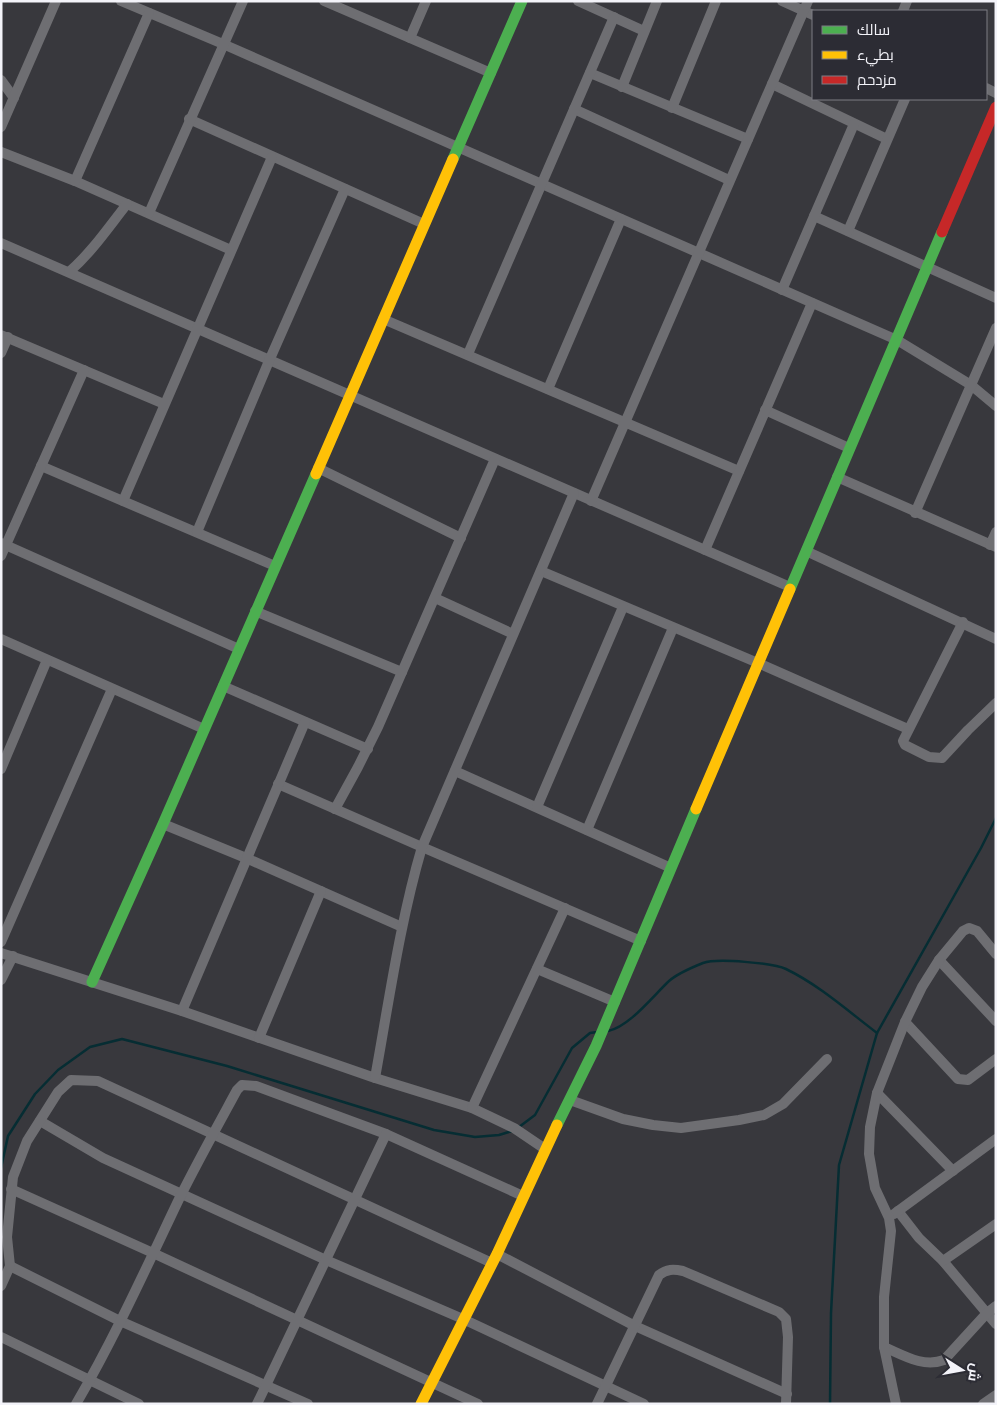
<svg xmlns="http://www.w3.org/2000/svg" width="997" height="1405" font-family="'Roboto Condensed',Cairo,sans-serif">
	<style>
		.lines { fill: none; stroke-linecap: round; stroke-linejoin: round }
		.stream { stroke: #062d33; stroke-width: 2.5 }
		.street { stroke: #6e6e72; stroke-width: 10 }
		.fast { stroke: #4caf50; stroke-width: 11 }
		.slow { stroke: #ffc107; stroke-width: 11 }
		.jam { stroke: #c62828; stroke-width: 11 }
	</style>
	<rect width="100%" height="100%" fill="#38383d"/>
	<g class="lines">
		<!-- stream -->
		<g class="stream">
			<path d="M 608,1031 C 629,1027 653,996 669,981 C 677,974 693,967 703,963 C 717,958 773,963 786,969 C 819,985 848,1011 877,1033"/>
			<path d="M 519,1127 L 535,1115 L 572,1048 L 590,1033 L 597,1032"/>
			<path d="M 1,1168 L 8,1136 L 35,1094 L 58,1070 L 90,1047 L 122,1039 L 227,1066 L 434,1130 L 475,1137 L 499,1135 L 512,1131"/>
			<path d="M 830,1404 L 831,1313 L 839,1165 L 877,1033 L 981,848 L 996,818"/>
		</g>
		<!-- street -->
		<g class="street">
			<path d="M 121,1 L 223,44 L 897,340 L 971,385 L 996,406"/>
			<path d="M 324,1 L 491,73"/>
			<path d="M 578,1 L 644,31"/>
			<path d="M 782,1 L 813,15"/>
			<path d="M 903,11 L 907,1"/>
			<path d="M 410,38 L 426,1"/>
			<path d="M 590,73 L 748,139"/>
			<path d="M 1,80 L 14,98"/>
			<path d="M 772,84 L 887,139"/>
			<path d="M 622,87 L 657,1"/>
			<path d="M 986,88 L 996,93"/>
			<path d="M 672,108 L 716,1"/>
			<path d="M 574,109 L 729,180"/>
			<path d="M 189,119 L 424,224"/>
			<path d="M 1,127 L 56,1"/>
			<path d="M 1,152 L 75,181 L 231,250"/>
			<path d="M 75,181 L 149,13"/>
			<path d="M 149,213 L 243,1"/>
			<path d="M 814,216 L 996,298"/>
			<path d="M 848,231 L 905,99"/>
			<path d="M 1,243 L 790,587"/>
			<path d="M 69,272 C 92,252 108,228 127,204"/>
			<path d="M 782,290 L 854,124"/>
			<path d="M 383,319 L 739,471"/>
			<path d="M 1,335 L 164,404"/>
			<path d="M 1,353 L 8,337"/>
			<path d="M 468,354 L 614,17"/>
			<path d="M 548,389 L 621,219"/>
			<path d="M 765,410 L 849,448"/>
			<path d="M 41,466 L 275,566"/>
			<path d="M 318,468 L 461,538"/>
			<path d="M 837,477 L 996,547"/>
			<path d="M 123,501 L 272,157"/>
			<path d="M 591,501 L 808,1"/>
			<path d="M 915,513 L 996,328"/>
			<path d="M 197,532 L 269,361 L 345,189"/>
			<path d="M 1,543 L 239,649"/>
			<path d="M 990,545 L 996,532"/>
			<path d="M 705,550 L 812,303"/>
			<path d="M 806,551 L 996,639"/>
			<path d="M 1,556 L 84,370"/>
			<path d="M 541,571 L 758,663 L 908,729"/>
			<path d="M 435,598 L 513,634"/>
			<path d="M 255,611 L 402,672"/>
			<path d="M 963,622 L 903,741 L 905,745 L 929,757 L 942,758 L 968,730 L 996,703"/>
			<path d="M 1,639 L 204,729"/>
			<path d="M 223,686 L 368,749"/>
			<path d="M 1,769 L 47,660"/>
			<path d="M 455,771 L 671,868"/>
			<path d="M 278,784 L 422,847 L 641,941"/>
			<path d="M 537,807 L 623,607"/>
			<path d="M 335,809 L 358,767 L 378,727 L 495,459"/>
			<path d="M 163,824 L 246,858 L 402,927"/>
			<path d="M 587,830 L 673,628"/>
			<path d="M 1,942 L 112,689"/>
			<path d="M 1,953 L 182,1011 L 375,1078 L 472,1108 L 514,1128 L 545,1149"/>
			<path d="M 939,960 L 996,1021"/>
			<path d="M 537,969 L 615,1002"/>
			<path d="M 1,980 L 13,956"/>
			<path d="M 182,1011 L 305,722"/>
			<path d="M 905,1022 L 958,1079 L 968,1080 L 996,1059"/>
			<path d="M 259,1038 L 321,891"/>
			<path d="M 375,1078 C 389,1001 400,922 422,847 L 574,493"/>
			<path d="M 877,1093 L 953,1171"/>
			<path d="M 570,1100 L 623,1119 L 653,1125 L 681,1128 L 739,1120 L 764,1115 L 783,1104 L 827,1059"/>
			<path d="M 472,1108 L 565,908"/>
			<path d="M 40,1121 L 103,1158 L 326,1260 L 463,1319 L 644,1404"/>
			<path d="M 11,1189 L 153,1253 L 478,1404"/>
			<path d="M 898,1211 L 919,1238 L 943,1261 L 996,1324"/>
			<path d="M 894,1214 L 996,1139"/>
			<path d="M 497,1254 L 635,1326 L 787,1394"/>
			<path d="M 943,1261 L 996,1224"/>
			<path d="M 10,1266 L 120,1321 L 308,1404"/>
			<path d="M 1,1286 L 10,1266 L 7,1237 L 13,1177 L 27,1141 L 58,1092 L 71,1080 L 98,1081 L 492,1263"/>
			<path d="M 1,1337 L 139,1404"/>
			<path d="M 884,1347 C 903,1355 923,1368 944,1360 L 987,1313 L 996,1306"/>
			<path d="M 76,1404 C 115,1337 147,1266 180,1197 C 198,1161 218,1125 237,1090 L 242,1085 L 256,1086 L 386,1134 L 523,1196"/>
			<path d="M 257,1404 L 386,1134"/>
			<path d="M 597,1404 L 659,1275 C 667,1269 673,1269 683,1271 L 779,1312 L 786,1319 L 788,1337 L 786,1404"/>
			<path d="M 896,1404 L 884,1347 L 884,1297 L 891,1231 L 889,1218 L 875,1188 L 869,1154 L 870,1127 L 877,1093 L 905,1022 L 922,987 L 939,960 L 963,931 L 969,928 L 977,931 L 996,954"/>
			<path d="M 983,1404 L 996,1395"/>
		</g>
		<!-- fast -->
		<g class="fast">
			<path d="M 453,159 L 522,1"/>
			<path d="M 790,589 L 942,232"/>
			<path d="M 92,982 L 163,824 L 316,474"/>
			<path d="M 557,1125 L 596,1046 L 696,809"/>
		</g>
		<!-- slow -->
		<g class="slow">
			<path d="M 316,474 L 453,159"/>
			<path d="M 696,809 L 790,589"/>
			<path d="M 421,1404 L 497,1254 L 557,1125"/>
		</g>
		<!-- jam -->
		<path class="jam" d="M 942,232 L 996,107"/>
	</g>
	<!-- border -->
	<rect width="997" height="1405" fill="none" stroke="#f3f3f9" stroke-width="5"/>
	<!-- legend -->
	<rect x="812" y="10" width="175" height="90" fill="#2c2c34" stroke="#7c7c83"/>
	<rect x="822" y="26" width="25" height="8" fill="#4caf50" stroke="#7c7c83"/>
	<text x="857" y="35" font-size="15" fill="#f3f3f9">سالك</text>
	<rect x="822" y="51" width="25" height="8" fill="#ffc107" stroke="#7c7c83"/>
	<text x="857" y="60" font-size="15" fill="#f3f3f9">بطيء</text>
	<rect x="822" y="76" width="25" height="8" fill="#c62828" stroke="#7c7c83"/>
	<text x="857" y="85" font-size="15" fill="#f3f3f9">مزدحم</text>
	<!-- north arrow -->
	<g transform="translate(962 1370) rotate(101)" stroke="#2c2c34" stroke-width="4" paint-order="stroke">
	<path d="M0-4L9 19L0 12L-9 19Z" fill="#f3f3f9"/>
	<text y="-8" font-size="14" font-weight="bold" text-anchor="middle" fill="#f3f3f9">ش</text>
	</g>
</svg>
